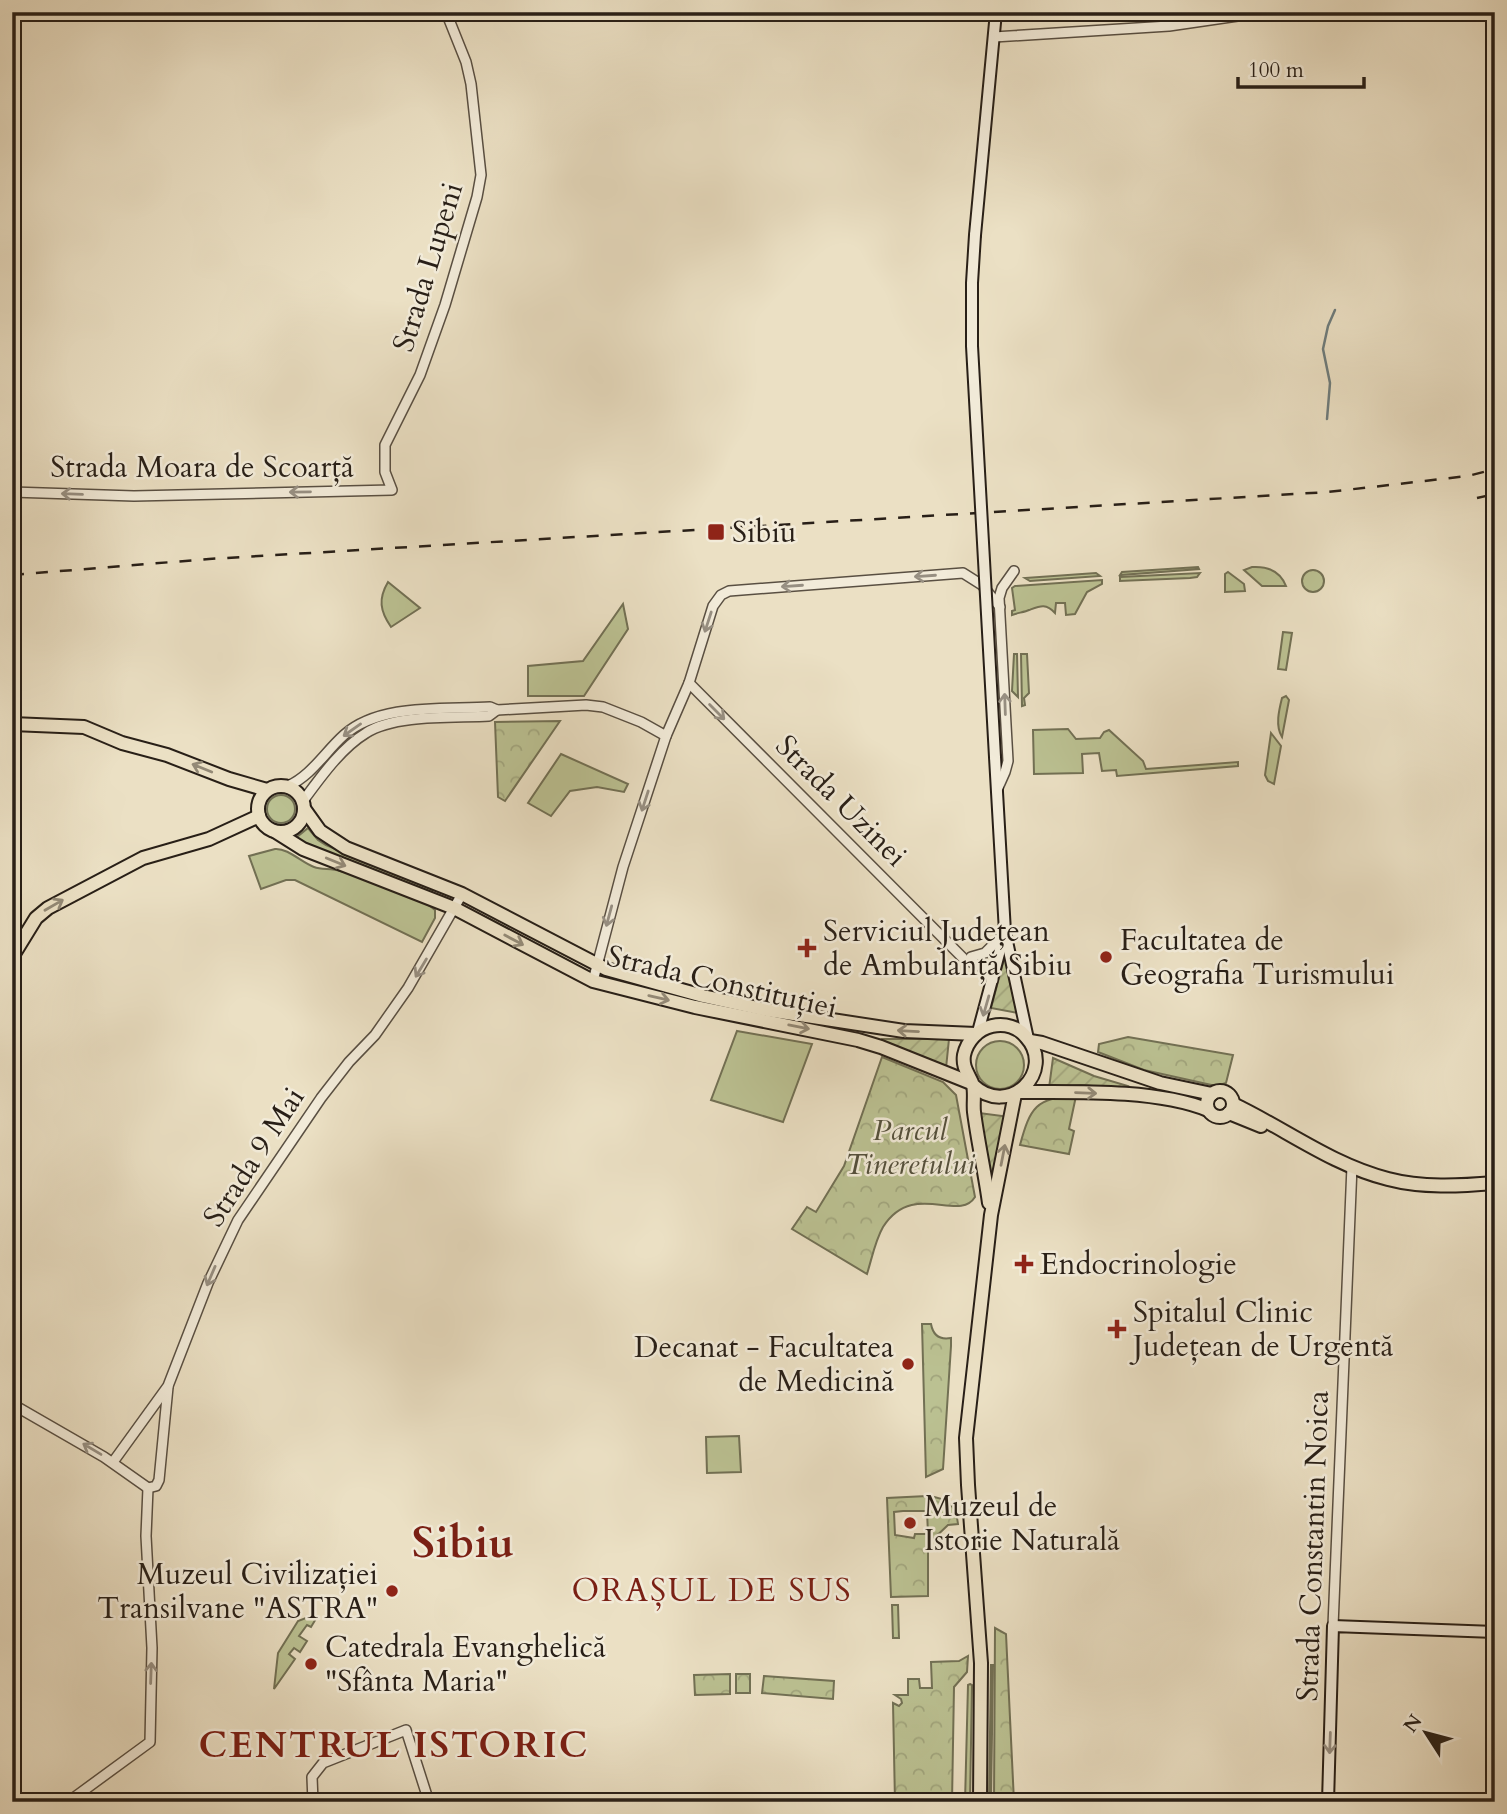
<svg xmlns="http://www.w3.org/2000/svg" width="1507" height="1814" font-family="Cardo,serif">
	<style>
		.grass { fill: #bbc192; stroke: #727054; stroke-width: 2 }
		.park { fill: url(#park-crowns); stroke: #727054; stroke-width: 2; fill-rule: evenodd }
		.garden { fill: url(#garden-furrows); stroke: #727054; stroke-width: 2 }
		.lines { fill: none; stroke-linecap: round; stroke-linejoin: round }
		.stream { stroke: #6e7c7c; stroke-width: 2.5 }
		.tertiary-casing { stroke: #594f42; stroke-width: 12 }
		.secondary-casing { stroke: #281f17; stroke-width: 14 }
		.primary-casing { stroke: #281f17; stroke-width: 16 }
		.tertiary { stroke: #f2ebd9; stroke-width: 9 }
		.secondary { stroke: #f2ebd9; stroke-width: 10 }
		.primary { stroke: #ebe0c4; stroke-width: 12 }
		.rail { stroke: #281f17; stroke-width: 2.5; stroke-dasharray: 12 12; stroke-linecap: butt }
		.secondary-bridge-casing { stroke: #281f17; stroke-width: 14; stroke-linecap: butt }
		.secondary-bridge { stroke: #f2ebd9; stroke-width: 10 }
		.oneway { stroke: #978f82 }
		.oneway2 { stroke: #938976 }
		.poi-dot { fill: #8f2418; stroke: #f2ebd9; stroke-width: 2.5 }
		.labels { text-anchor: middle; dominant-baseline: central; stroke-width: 5; stroke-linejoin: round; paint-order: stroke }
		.street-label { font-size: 30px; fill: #281f17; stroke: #f2ebd9 }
		.poi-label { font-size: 30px; fill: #281f17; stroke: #f2ebd9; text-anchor: start }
		.park-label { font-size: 30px; font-style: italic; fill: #54503c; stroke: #f2ebd9 }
		.neighbourhood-label { font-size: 32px; letter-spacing: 2px; fill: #7a1f14; stroke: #f2ebd9 }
		.district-label { font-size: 37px; font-weight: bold; letter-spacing: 2px; fill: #7a1f14; stroke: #f2ebd9 }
		.town-label { font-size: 44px; font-weight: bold; fill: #7a1f14; stroke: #f2ebd9 }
	</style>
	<defs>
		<pattern id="park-crowns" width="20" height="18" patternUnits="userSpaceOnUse" patternTransform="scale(1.75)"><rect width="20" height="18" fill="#bbc192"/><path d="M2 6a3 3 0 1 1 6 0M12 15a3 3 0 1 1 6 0" fill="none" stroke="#a1a57d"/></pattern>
		<pattern id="garden-furrows" width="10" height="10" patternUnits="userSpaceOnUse" patternTransform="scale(1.75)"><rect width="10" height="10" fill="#bbc192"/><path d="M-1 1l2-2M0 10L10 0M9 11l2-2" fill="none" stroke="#a1a57d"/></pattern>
	</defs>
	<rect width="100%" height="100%" fill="#ebe0c4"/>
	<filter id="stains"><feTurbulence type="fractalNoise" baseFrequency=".00286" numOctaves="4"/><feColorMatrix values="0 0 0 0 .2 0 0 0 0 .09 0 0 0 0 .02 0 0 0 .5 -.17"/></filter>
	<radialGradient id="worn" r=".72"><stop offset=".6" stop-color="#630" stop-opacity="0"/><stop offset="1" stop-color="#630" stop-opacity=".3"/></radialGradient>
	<!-- grass -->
	<g class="grass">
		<path d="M 1198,567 L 1199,569 L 1120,575 L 1122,572 Z"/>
		<path d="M 1252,567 C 1268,566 1280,571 1286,586 L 1262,586 L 1244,570 Z"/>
		<circle cx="1313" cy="581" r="11"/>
		<path d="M 1228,572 L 1244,584 L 1245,591 L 1225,592 L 1225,574 Z"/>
		<path d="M 1096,573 L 1100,576 L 1030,581 L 1025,578 Z"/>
		<path d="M 1200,573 L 1197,577 L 1190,578 L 1120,581 L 1120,577 Z"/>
		<path d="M 1102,580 L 1102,584 L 1087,592 L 1075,614 L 1066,615 L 1065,603 L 1056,603 L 1055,613 C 1046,603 1040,606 1029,610 C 1025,612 1017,613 1012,615 L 1012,611 L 1015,610 L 1012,588 L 1015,586 Z"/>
		<path d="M 388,582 L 420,608 L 391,627 C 380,611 378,599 388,582 Z"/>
		<path d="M 623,604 L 628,629 L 584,696 L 528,696 L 528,666 L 583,661 Z"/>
		<path d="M 1283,632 L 1292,633 L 1286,670 L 1278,669 Z"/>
		<path d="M 1014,654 L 1017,654 L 1018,697 L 1012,691 Z"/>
		<path d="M 1021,654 L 1027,654 L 1029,693 L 1024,698 L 1025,705 L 1022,706 Z"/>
		<path d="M 1286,696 L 1289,700 L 1282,737 C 1275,726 1279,710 1282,698 Z"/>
		<path d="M 1068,729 L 1076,739 L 1100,738 L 1104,732 L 1109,730 L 1143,761 L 1146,769 L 1238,762 L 1238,766 L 1117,776 L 1116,770 L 1102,771 L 1099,753 L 1082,754 L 1083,773 L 1034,774 L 1033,730 Z"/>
		<path d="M 1271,733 L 1281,746 L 1274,784 L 1268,781 L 1265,775 Z"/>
		<path d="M 561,754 L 628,784 L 624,792 L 597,787 L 570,791 L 551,816 L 528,803 Z"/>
		<circle cx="281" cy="809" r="14"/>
		<path d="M 308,828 L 318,840 L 326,845 L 433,889 L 431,894 L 302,843 L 297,837 Z"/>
		<path d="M 275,849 C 288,848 301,862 314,867 C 322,870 331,868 340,871 C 362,876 419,896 435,910 L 435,918 L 422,942 L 295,880 L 286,880 L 261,889 L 249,856 Z"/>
		<path d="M 737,1031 L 812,1044 L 783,1122 L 711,1100 Z"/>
		<circle cx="1000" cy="1065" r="24"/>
		<path d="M 739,1436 L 741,1472 L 707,1473 L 706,1437 Z"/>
		<path d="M 892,1605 L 898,1605 L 899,1638 L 893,1638 Z"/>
		<path d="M 311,1616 L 317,1617 L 311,1627 L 307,1625 L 299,1636 L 307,1641 L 300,1652 L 294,1648 L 289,1654 L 295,1659 L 274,1689 L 278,1653 L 298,1621 Z"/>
		<path d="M 991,1665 L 993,1665 L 991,1802 L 989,1802 Z"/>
		<path d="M 970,1684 L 972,1685 L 970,1802 L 965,1802 L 968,1685 Z"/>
	</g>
	<!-- park -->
	<g class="park">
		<path d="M 560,721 L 505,801 L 498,797 L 495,722 Z"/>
		<path d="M 1128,1037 L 1233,1055 L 1226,1083 L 1216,1086 L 1144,1070 L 1098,1052 L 1099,1044 Z"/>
		<path d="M 882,1057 L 943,1082 L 956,1095 L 975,1197 C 959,1223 913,1180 883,1227 C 875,1241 872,1258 867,1274 L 792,1229 L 807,1207 L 816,1212 L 844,1166 Z"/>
		<path d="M 1076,1096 L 1069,1129 L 1074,1131 L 1069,1154 L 1020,1145 C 1030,1108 1036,1097 1076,1096 Z"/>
		<path d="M 922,1324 L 931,1324 C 933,1335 940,1340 951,1338 L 951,1346 L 943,1469 L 926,1477 Z"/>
		<path d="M 927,1496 C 947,1498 956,1504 958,1524 L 948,1525 L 928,1544 L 928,1596 L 891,1597 L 887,1498 ZM 903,1511 L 927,1511 L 928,1534 L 915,1534 L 914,1538 L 895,1535 L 894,1512 Z"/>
		<path d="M 995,1628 L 1006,1634 L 1014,1802 L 994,1802 Z"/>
		<path d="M 968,1656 L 967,1672 L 954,1687 L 952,1802 L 895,1802 L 893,1703 L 899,1706 L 902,1703 L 901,1699 L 895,1695 L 908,1695 L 908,1679 L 919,1679 L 920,1688 L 932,1688 L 931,1662 L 959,1661 Z"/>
		<path d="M 730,1674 L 730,1694 L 695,1695 L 694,1675 Z"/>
		<rect x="736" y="1674" width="14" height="19"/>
		<path d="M 764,1676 L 834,1681 L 833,1699 L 762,1693 Z"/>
	</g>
	<!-- garden -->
	<g class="garden">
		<path d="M 1004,959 L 1006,959 L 1018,1013 L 991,1008 Z"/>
		<path d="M 882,1039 L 949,1039 L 946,1068 L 880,1041 Z"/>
		<path d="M 1053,1058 L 1094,1076 L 1128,1086 L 1126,1089 L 1081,1085 L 1049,1088 Z"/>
		<path d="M 979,1113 L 1010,1117 L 997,1151 L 992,1177 L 989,1175 Z"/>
	</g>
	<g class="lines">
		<!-- stream -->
		<path class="stream" d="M 1327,419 L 1330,383 L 1323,349 L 1328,326 L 1335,310"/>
		<defs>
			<g id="tertiary">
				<path d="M 994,37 L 1169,26 L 1265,12"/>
				<path d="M 12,492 L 134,496 L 392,490 L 385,472 L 385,445 L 420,375 L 445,305 L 477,197 L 481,175 L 471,84 L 466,62 L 446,12"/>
				<path d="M 689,683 L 963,958"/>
				<path d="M 288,786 C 311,776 325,752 344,735 C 380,703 444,710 490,707 L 497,710 L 586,705 L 603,707 L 641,722 L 666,736"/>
				<path d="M 997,790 L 1005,772 L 1008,761 L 999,598 L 1002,588 L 1014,571"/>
				<path d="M 303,801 C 320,778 341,748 366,733 C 395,714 455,718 489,716 L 497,710"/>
				<path d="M 971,957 L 985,953 L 1004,934"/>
				<path d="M 971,962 L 984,968 L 993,980"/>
				<path d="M 593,981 L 623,867 L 666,736 L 689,683 L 713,606 L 721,595 L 729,591 L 963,573 L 982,585 L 1000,607"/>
				<path d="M 12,1404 L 104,1457 L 148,1488"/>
				<path d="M 113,1462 L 168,1386 L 208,1283 L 238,1220 L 321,1098 L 349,1062 L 375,1035 L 408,988 L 462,894"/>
				<path d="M 148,1488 L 156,1486 L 159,1480 L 168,1387"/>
				<path d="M 1333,1626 L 1352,1166"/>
				<path d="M 68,1802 L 150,1742 L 152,1648 L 146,1536 L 148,1488"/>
				<path d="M 313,1802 L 312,1777 L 323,1763 L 406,1730 L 429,1802"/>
			</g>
			<g id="secondary">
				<path d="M 975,235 L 996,12"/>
				<path d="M 995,757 L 1005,932 L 1028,1039"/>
				<path d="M 978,1032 L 1004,935"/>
				<path d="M 1328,1802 L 1333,1626 L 1495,1632"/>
			</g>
			<g id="primary">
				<path d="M 12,724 L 84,727 L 122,743 L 167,755 L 229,779 L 267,790"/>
				<circle cx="281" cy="809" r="23"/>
				<path d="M 305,810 L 320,831 L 346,848 L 462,894 L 606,969 L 703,996 L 767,1010 L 904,1031 L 976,1034"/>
				<path d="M 276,832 L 303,849 L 454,908 L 593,981 L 695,1007 L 858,1040 L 881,1047 L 971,1083"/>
				<path d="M 12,957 L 36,918 L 48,908 L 143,858 L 209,839 L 259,816"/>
				<path d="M 1030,1041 L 1042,1043 L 1160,1083 L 1212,1094"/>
				<path d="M 973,1085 C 1008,1119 1057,1071 1026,1037 C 1018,1027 1005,1023 992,1026 C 978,1029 967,1041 964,1055 C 962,1068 969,1074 973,1085 C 975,1093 973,1104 974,1112 C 978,1143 985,1173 989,1203"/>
				<circle cx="1220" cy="1104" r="13"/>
				<path d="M 1018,1092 C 1073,1092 1157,1089 1208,1110"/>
				<path d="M 1233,1104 C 1284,1128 1332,1165 1388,1179 C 1422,1188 1459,1186 1495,1183"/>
				<path d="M 1229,1113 L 1261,1126"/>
				<path d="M 980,1802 L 981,1663 L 968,1485 L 966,1438 L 991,1215 L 1015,1094"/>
			</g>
		</defs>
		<!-- tertiary casing -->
		<use href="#tertiary" class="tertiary-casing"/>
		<!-- secondary casing -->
		<use href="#secondary" class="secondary-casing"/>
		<!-- primary casing -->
		<use href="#primary" class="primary-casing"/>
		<!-- tertiary -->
		<use href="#tertiary" class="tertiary"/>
		<!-- secondary -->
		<use href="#secondary" class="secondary"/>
		<!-- primary -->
		<use href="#primary" class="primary"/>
		<!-- rail -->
		<g class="rail">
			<path d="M 1477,498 L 1495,494"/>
			<path d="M 12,575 L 209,559 L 1328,492 L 1468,476 L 1495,469"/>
		</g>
		<defs>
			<path id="secondary-bridge" d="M 975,235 L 972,283 L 972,346 L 995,757"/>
		</defs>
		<!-- secondary-bridge casing -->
		<use href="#secondary-bridge" class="secondary-bridge-casing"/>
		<!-- secondary-bridge -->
		<use href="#secondary-bridge" class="secondary-bridge"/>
	</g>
	<!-- one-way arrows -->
	<defs><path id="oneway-shaft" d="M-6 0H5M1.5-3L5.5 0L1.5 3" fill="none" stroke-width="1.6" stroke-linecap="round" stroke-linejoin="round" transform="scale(1.75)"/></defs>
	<g class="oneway">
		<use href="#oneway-shaft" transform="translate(300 492) rotate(179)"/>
		<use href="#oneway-shaft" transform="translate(72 494) rotate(-178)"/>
		<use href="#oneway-shaft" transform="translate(925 576) rotate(176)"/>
		<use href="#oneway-shaft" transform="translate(792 586) rotate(176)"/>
		<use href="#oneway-shaft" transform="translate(708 622) rotate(108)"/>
		<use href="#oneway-shaft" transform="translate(1005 704) rotate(-92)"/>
		<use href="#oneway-shaft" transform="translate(717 712) rotate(45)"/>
		<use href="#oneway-shaft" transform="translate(352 730) rotate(145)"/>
		<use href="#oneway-shaft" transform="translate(645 801) rotate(108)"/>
		<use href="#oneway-shaft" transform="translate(609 916) rotate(105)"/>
		<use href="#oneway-shaft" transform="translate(421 968) rotate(121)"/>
		<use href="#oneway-shaft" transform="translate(986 1006) rotate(106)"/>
		<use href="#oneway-shaft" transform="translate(211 1276) rotate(113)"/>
		<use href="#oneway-shaft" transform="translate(92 1449) rotate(-149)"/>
		<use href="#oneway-shaft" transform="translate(151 1673) rotate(-88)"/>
		<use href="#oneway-shaft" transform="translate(1330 1743) rotate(92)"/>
	</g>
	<g class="oneway2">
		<use href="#oneway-shaft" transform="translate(202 768) rotate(-158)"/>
		<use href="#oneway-shaft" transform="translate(336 862) rotate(22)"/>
		<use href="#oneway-shaft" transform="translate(54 905) rotate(-30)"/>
		<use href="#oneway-shaft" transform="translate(514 940) rotate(28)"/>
		<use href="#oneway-shaft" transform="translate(659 998) rotate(13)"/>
		<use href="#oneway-shaft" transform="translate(799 1027) rotate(11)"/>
		<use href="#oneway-shaft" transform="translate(908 1031) rotate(-177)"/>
		<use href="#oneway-shaft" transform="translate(1086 1093) rotate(2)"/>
		<use href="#oneway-shaft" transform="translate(1003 1155) rotate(-79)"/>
	</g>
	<!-- markers -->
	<g class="poi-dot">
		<rect x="707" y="523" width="18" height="18" rx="3.5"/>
		<path d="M803.5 937.5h7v7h7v7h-7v7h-7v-7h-7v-7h7z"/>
		<circle cx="1106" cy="957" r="7"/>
		<path d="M1020.5 1253.5h7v7h7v7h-7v7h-7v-7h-7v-7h7z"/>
		<path d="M1113.5 1318.5h7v7h7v7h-7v7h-7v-7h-7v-7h7z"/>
		<circle cx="908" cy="1364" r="7"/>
		<circle cx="910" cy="1523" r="7"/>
		<circle cx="392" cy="1591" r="7"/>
		<circle cx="311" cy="1664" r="7"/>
	</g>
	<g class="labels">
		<!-- street labels -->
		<g class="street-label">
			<text transform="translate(428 267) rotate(-73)">Strada Lupeni</text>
			<text x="202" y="467">Strada Moara de Scoarță</text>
			<text transform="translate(841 801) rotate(45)">Strada Uzinei</text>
			<text transform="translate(722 982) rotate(13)">Strada Constituției</text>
			<text transform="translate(254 1157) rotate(-57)">Strada 9 Mai</text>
			<text transform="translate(1313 1546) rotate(-88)">Strada Constantin Noica</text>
		</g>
		<!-- poi labels -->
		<g class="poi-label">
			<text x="732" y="532">Sibiu</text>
			<text x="823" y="931">Serviciul Județean<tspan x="823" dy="34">de Ambulanță Sibiu</tspan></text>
			<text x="1120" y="940">Facultatea de<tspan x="1120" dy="34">Geografia Turismului</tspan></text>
			<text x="1040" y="1264">Endocrinologie</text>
			<text x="1133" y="1312">Spitalul Clinic<tspan x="1133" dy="34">Județean de Urgentă</tspan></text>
			<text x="894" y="1347" text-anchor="end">Decanat - Facultatea<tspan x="894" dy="34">de Medicină</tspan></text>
			<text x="924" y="1506">Muzeul de<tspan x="924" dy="34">Istorie Naturală</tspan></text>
			<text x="378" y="1574" text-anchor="end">Muzeul Civilizației<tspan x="378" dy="34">Transilvane "ASTRA"</tspan></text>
			<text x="325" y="1647">Catedrala Evanghelică<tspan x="325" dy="34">"Sfânta Maria"</tspan></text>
		</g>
		<!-- park labels -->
		<g class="park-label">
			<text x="910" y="1130">Parcul<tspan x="910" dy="34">Tineretului</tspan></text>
		</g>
		<!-- neighbourhood labels -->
		<g class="neighbourhood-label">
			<text x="712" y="1591">ORAȘUL DE SUS</text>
		</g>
		<!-- district labels -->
		<g class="district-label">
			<text x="394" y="1745">CENTRUL ISTORIC</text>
		</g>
		<!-- town labels -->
		<g class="town-label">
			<text x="463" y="1543">Sibiu</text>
		</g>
	</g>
	<!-- margin -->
	<rect width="1507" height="1814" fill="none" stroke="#ebe0c4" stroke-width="42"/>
	<rect x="14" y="14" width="1479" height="1786" fill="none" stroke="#281f17" stroke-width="3.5"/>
	<rect x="21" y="21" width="1465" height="1772" fill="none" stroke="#281f17" stroke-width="2"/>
	<!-- north arrow -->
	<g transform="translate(1426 1733) rotate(306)" stroke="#f2ebd9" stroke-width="5" paint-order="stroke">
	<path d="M0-5L12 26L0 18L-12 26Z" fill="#281f17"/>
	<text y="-10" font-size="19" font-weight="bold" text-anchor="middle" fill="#281f17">N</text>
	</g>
	<!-- scale -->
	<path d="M1238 77v10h126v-10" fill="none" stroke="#281f17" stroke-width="3.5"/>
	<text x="1248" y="77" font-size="21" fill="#281f17" stroke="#f2ebd9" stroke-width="5" paint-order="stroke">100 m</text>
	<rect width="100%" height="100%" filter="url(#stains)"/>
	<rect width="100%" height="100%" fill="url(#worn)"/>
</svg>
